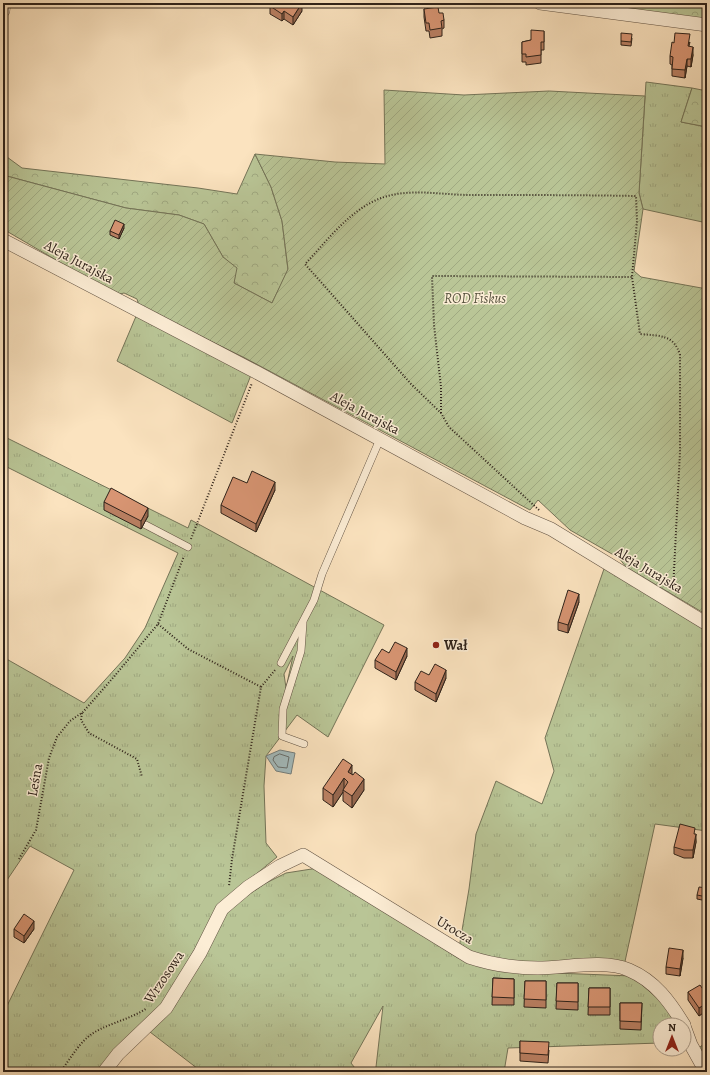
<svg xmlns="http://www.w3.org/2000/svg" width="710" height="1075" font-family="Alegreya,serif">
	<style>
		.grass { fill: url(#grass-tufts); stroke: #747458; fill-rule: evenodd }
		.forest { fill: url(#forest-crowns); stroke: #747458 }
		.garden { fill: url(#garden-furrows); stroke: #747458 }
		.water { fill: #a3bbbd; stroke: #747e7c }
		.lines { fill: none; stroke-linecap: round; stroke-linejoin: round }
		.shore { stroke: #686e6c; stroke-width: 1 }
		.service-casing { stroke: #615243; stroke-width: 8 }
		.minor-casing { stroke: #615243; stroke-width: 14 }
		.path { stroke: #2e221a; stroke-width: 2; stroke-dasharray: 1 2; stroke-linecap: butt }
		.service { stroke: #fcedd5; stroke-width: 7 }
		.minor { stroke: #fcedd5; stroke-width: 13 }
		.wall { fill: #ba8063; stroke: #2e221a }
		.shaded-wall { fill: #976850; stroke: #2e221a }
		.building { fill: #d89573; stroke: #2e221a }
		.poi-dot { fill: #8f2418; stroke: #fcedd5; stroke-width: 1.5 }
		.labels { text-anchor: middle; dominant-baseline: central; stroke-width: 3; stroke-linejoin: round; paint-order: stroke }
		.street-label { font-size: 14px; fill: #2e221a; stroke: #fcedd5 }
		.park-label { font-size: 14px; font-style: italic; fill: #58533f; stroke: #fcedd5 }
		.poi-label { font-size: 14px; font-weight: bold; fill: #2e221a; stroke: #fcedd5; text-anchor: start }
	</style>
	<defs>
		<pattern id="grass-tufts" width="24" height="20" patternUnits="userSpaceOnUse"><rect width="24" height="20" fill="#b9c596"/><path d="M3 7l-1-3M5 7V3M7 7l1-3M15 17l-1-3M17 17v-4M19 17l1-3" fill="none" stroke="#9fa981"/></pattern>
		<pattern id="forest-crowns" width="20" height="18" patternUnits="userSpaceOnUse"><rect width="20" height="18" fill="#b9c596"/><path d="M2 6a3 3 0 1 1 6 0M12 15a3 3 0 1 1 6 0" fill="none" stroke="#9fa981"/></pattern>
		<pattern id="garden-furrows" width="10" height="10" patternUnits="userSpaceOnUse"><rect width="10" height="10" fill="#b9c596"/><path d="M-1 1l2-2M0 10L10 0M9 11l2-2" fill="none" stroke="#9fa981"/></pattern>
	</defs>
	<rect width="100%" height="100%" fill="#fbe3bf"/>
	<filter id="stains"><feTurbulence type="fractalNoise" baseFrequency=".005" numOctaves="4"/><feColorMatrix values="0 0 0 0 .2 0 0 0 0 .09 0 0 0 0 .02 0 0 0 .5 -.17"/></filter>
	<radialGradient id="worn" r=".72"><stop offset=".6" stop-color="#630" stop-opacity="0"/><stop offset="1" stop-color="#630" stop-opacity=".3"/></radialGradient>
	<!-- grass -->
	<g class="grass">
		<path d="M 646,82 L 692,88 L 681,122 L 707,127 L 707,223 L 643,209 L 639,193 Z"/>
		<path d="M 137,314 L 251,375 L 232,423 L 117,361 Z"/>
		<path d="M 3,436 L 188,528 L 191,520 L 384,625 L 328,737 L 297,715 L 266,756 L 264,786 L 266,843 L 277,857 L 244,884 L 218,909 L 163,1004 L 100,1072 L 3,1072 L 3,1014 L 74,870 L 30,846 L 3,886 L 3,657 L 84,703 L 125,658 L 145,628 L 178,553 L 3,465 ZM 293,656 L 286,688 L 284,674 Z"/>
		<path d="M 605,566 L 661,603 L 707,631 L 707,831 L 655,824 L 624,966 L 539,963 L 493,959 L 459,948 L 469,889 L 476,834 L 496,781 L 542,804 L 554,771 L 545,738 Z"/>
		<path d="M 318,868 L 458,958 L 503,971 L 632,976 L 666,1006 L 675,1025 L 660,1025 L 660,1043 L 508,1048 L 504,1072 L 381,1072 L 376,1067 L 383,1006 L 351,1063 L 358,1072 L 202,1072 L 150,1032 L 227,910 L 264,884 L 286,873 Z"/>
	</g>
	<!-- forest -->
	<g class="forest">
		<path d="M 597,3 L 707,3 L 707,21 Z"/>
		<path d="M 692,88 L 707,91 L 707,127 L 681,122 Z"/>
		<path d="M 3,138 L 7,157 L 22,168 L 198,188 L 237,194 L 255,154 L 271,187 L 282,221 L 288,270 L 272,303 L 234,283 L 236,268 L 223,257 L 204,224 L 179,215 L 126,208 L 3,175 Z"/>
		<path d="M 707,1042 L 707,1065 L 697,1049 Z"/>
	</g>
	<!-- garden -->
	<path class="garden" d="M 384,90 L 464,95 L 549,91 L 645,96 L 639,193 L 643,209 L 634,271 L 641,277 L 707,289 L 707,615 L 626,567 L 619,558 L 570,530 L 538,500 L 530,510 L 245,358 L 139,306 L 137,299 L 124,293 L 116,295 L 3,229 L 3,175 L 126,208 L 179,215 L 204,224 L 223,257 L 237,268 L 234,283 L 272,303 L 288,269 L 282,221 L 271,187 L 255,154 L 335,162 L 385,164 Z"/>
	<!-- water -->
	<path class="water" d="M 280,750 L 295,753 L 291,774 L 276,771 L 266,756 Z"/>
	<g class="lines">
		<!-- shore -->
		<path class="shore" d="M 280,754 L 289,757 L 287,768 L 278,767 L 273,760 L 274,757 Z"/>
		<defs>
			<g id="service">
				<path d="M 144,524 L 188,547"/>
				<path d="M 303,623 L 301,651 L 283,709 L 282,736 L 304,744"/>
				<path d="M 281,663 L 314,600 L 322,574 L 380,439"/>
			</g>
			<g id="minor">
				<path d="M 540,3 L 707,25"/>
				<path d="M 3,11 L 4,3"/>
				<path d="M 3,240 L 256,372 L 525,518 L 551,529 L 707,624"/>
				<path d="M 684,1026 L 691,1045 L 706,1072"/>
				<path d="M 104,1072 L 118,1054 L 166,1008 L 200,953 L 222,909 L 248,887 L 280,866 L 303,855 L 469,957 C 490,964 515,968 538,968 C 565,968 604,959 629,970 C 655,981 670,1002 684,1025"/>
			</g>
		</defs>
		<!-- service casing -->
		<use href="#service" class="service-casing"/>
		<!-- minor casing -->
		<use href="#minor" class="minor-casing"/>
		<!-- path -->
		<g class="path">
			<path d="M 441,413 L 441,387 L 434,325 L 432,276 L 632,277"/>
			<path d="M 539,510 L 449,427 L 441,413 L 411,384 L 305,264 C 326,242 345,216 372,202 C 403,186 438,195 471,195 C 526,195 581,195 636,196 L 637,221 L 632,277 L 640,334 C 659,336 674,334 680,355 L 680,452 L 673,591"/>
			<path d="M 191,539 L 252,383"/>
			<path d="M 158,624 L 188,649 L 261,687 L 232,859 L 229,886"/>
			<path d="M 261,687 L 275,670"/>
			<path d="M 82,713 L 81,720 L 89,733 L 137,759 L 142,777"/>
			<path d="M 19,859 L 36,830 L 49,758 L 57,737 L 70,721 L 83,712 L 112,679 L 158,624 L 184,556"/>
			<path d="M 60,1072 C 69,1061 77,1046 88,1037 C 101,1025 130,1020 147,1008"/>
		</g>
		<!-- service -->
		<use href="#service" class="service"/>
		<!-- minor -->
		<use href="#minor" class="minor"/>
	</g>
	<!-- wall -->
	<g class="wall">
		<path d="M 270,6 L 302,11 L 293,25 L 284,19 L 282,21 L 270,14 Z"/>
		<path d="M 424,9 L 439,13 L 444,20 L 444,28 L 442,29 L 442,36 L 430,38 L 429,31 L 426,31 L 424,17 Z"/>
		<path d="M 544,31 L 544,50 L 541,50 L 541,63 L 526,65 L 526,62 L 522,62 L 522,42 L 531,40 Z"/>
		<path d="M 632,38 L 631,46 L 621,45 L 621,41 Z"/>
		<path d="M 690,42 L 689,46 L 693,55 L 691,67 L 687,66 L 685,78 L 672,76 L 672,65 L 670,64 L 670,56 Z"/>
		<path d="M 124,228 L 119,239 L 110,235 L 110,231 Z"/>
		<path d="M 247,483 L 275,490 L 256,532 L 221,513 L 221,505 Z"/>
		<path d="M 104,502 L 148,516 L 141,529 L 104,510 Z"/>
		<path d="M 579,602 L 568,633 L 558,630 L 558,622 Z"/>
		<path d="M 389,653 L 407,656 L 396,680 L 375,668 L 375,660 Z"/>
		<path d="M 429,675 L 446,678 L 436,702 L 415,690 L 415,682 Z"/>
		<path d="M 352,774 L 364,790 L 352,808 L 343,801 L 343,792 L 333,807 L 323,800 L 323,788 Z"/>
		<path d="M 695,834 L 696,842 L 693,858 L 684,858 L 674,854 L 674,847 Z"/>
		<path d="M 707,888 L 707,901 L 697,899 L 697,895 Z"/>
		<path d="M 14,929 L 34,929 L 24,943 L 14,937 Z"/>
		<path d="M 683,958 L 680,976 L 666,974 L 666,967 Z"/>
		<path d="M 493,978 L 514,979 L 514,1005 L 492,1005 Z"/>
		<path d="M 525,981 L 546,981 L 546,1008 L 524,1007 Z"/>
		<path d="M 557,983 L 578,983 L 578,1010 L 556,1009 Z"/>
		<path d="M 589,988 L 610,988 L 610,1015 L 588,1015 Z"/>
		<path d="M 688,992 L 707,995 L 707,1010 L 699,1016 L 688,1000 Z"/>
		<path d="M 620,1003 L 642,1003 L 641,1030 L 620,1029 Z"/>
		<path d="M 520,1041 L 549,1050 L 548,1063 L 520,1061 Z"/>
	</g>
	<!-- shaded-wall -->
	<g class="shaded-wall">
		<path d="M 302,3 L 302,11 L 293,25 L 293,17 Z"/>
		<path d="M 284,11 L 284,19 L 282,21 L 282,14 Z"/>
		<path d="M 693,47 L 693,55 L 691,67 L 691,59 Z"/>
		<path d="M 687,59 L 687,66 L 685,78 L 685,70 Z"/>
		<path d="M 124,224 L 124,228 L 119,239 L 119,235 Z"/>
		<path d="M 275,482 L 275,490 L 256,532 L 256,524 Z"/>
		<path d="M 148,508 L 148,516 L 141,529 L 141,521 Z"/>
		<path d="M 579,594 L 579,602 L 568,633 L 568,625 Z"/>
		<path d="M 407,648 L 407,656 L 396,680 L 396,672 Z"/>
		<path d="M 446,670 L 446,678 L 436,702 L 436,694 Z"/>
		<path d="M 352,765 L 352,777 L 348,772 Z"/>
		<path d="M 344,778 L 344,790 L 343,790 L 343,792 L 333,807 L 333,795 Z"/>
		<path d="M 364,779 L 364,790 L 352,808 L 352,796 Z"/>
		<path d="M 696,834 L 696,842 L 693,858 L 693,850 Z"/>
		<path d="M 34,921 L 34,929 L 24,943 L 24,936 Z"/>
		<path d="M 7,949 L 7,957 L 5,961 L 5,964 L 3,967 L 3,955 Z"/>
		<path d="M 683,950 L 683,958 L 680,976 L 680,969 Z"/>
		<path d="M 707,1003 L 707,1010 L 699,1016 L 699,1008 Z"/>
	</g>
	<!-- building -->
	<g class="building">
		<path d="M 271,3 L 302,3 L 293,17 L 284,11 L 282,14 L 270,6 Z"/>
		<path d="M 438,7 L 439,13 L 443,13 L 444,20 L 441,21 L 442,28 L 430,30 L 429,23 L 426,23 L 424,9 Z"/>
		<path d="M 531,30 L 544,31 L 544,42 L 541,42 L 541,55 L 526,57 L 526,54 L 522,54 L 522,42 L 531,40 Z"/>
		<path d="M 621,33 L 632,34 L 631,42 L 621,41 Z"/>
		<path d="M 675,33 L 690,34 L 688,46 L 693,47 L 691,59 L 687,59 L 685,70 L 672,69 L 673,57 L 670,56 L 672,42 L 674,43 Z"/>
		<path d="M 115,220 L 124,224 L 119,235 L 110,231 Z"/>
		<path d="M 252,471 L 275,482 L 256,524 L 221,505 L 233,477 L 247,483 Z"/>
		<path d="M 111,488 L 148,508 L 141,521 L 104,502 Z"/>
		<path d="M 568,590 L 579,594 L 568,625 L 558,622 Z"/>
		<path d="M 395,642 L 407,648 L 396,672 L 375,660 L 382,649 L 389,653 Z"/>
		<path d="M 435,664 L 446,670 L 436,694 L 415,682 L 421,671 L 429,675 Z"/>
		<path d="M 343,759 L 352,765 L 348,772 L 353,775 L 355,772 L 364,779 L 352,796 L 343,790 L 348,782 L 344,778 L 333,795 L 323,788 Z"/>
		<path d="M 680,824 L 695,828 L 694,834 L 696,834 L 693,850 L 684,850 L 674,847 Z"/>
		<path d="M 699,887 L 707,888 L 707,897 L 697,895 Z"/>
		<path d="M 24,914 L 34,921 L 24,936 L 14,929 Z"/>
		<path d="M 3,946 L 7,949 L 3,955 L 5,957 L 3,959 Z"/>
		<path d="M 669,948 L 683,950 L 680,969 L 666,967 Z"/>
		<path d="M 493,978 L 514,979 L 514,998 L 492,997 Z"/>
		<path d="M 525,981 L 546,981 L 546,1000 L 524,999 Z"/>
		<path d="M 557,983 L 578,983 L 578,1002 L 556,1001 Z"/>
		<path d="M 700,985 L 707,995 L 707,1003 L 699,1008 L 688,992 Z"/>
		<path d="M 589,988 L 610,988 L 610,1007 L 588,1007 Z"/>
		<path d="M 620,1003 L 642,1003 L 641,1022 L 620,1021 Z"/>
		<path d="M 520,1041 L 549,1042 L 548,1055 L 520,1053 Z"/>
	</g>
	<!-- markers -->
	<circle class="poi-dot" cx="436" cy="645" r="4"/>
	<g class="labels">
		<!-- street labels -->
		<g class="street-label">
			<text transform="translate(79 262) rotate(28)">Aleja Jurajska</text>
			<text transform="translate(365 413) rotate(28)">Aleja Jurajska</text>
			<text transform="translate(649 570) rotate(31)">Aleja Jurajska</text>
			<text transform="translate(35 780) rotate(-80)">Leśna</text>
			<text transform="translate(455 930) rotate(31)">Urocza</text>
			<text transform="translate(164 977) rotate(-56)">Wrzosowa</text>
		</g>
		<!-- park labels -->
		<g class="park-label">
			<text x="475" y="298">ROD Fiskus</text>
		</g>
		<!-- poi labels -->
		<g class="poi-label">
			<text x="444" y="645">Wał</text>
		</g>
	</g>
	<!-- margin -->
	<rect width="710" height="1075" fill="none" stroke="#fbe3bf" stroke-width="16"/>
	<rect x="4" y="4" width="702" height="1067" fill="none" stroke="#2e221a" stroke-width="2"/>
	<rect x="8" y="8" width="694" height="1059" fill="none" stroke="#2e221a"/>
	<!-- north arrow -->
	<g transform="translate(672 1037)"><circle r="19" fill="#fcedd5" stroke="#aa9c8a"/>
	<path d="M0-3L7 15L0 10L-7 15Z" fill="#8f2418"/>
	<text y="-6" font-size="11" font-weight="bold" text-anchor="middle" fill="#2e221a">N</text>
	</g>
	<rect width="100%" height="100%" filter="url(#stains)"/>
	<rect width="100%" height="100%" fill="url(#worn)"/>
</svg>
